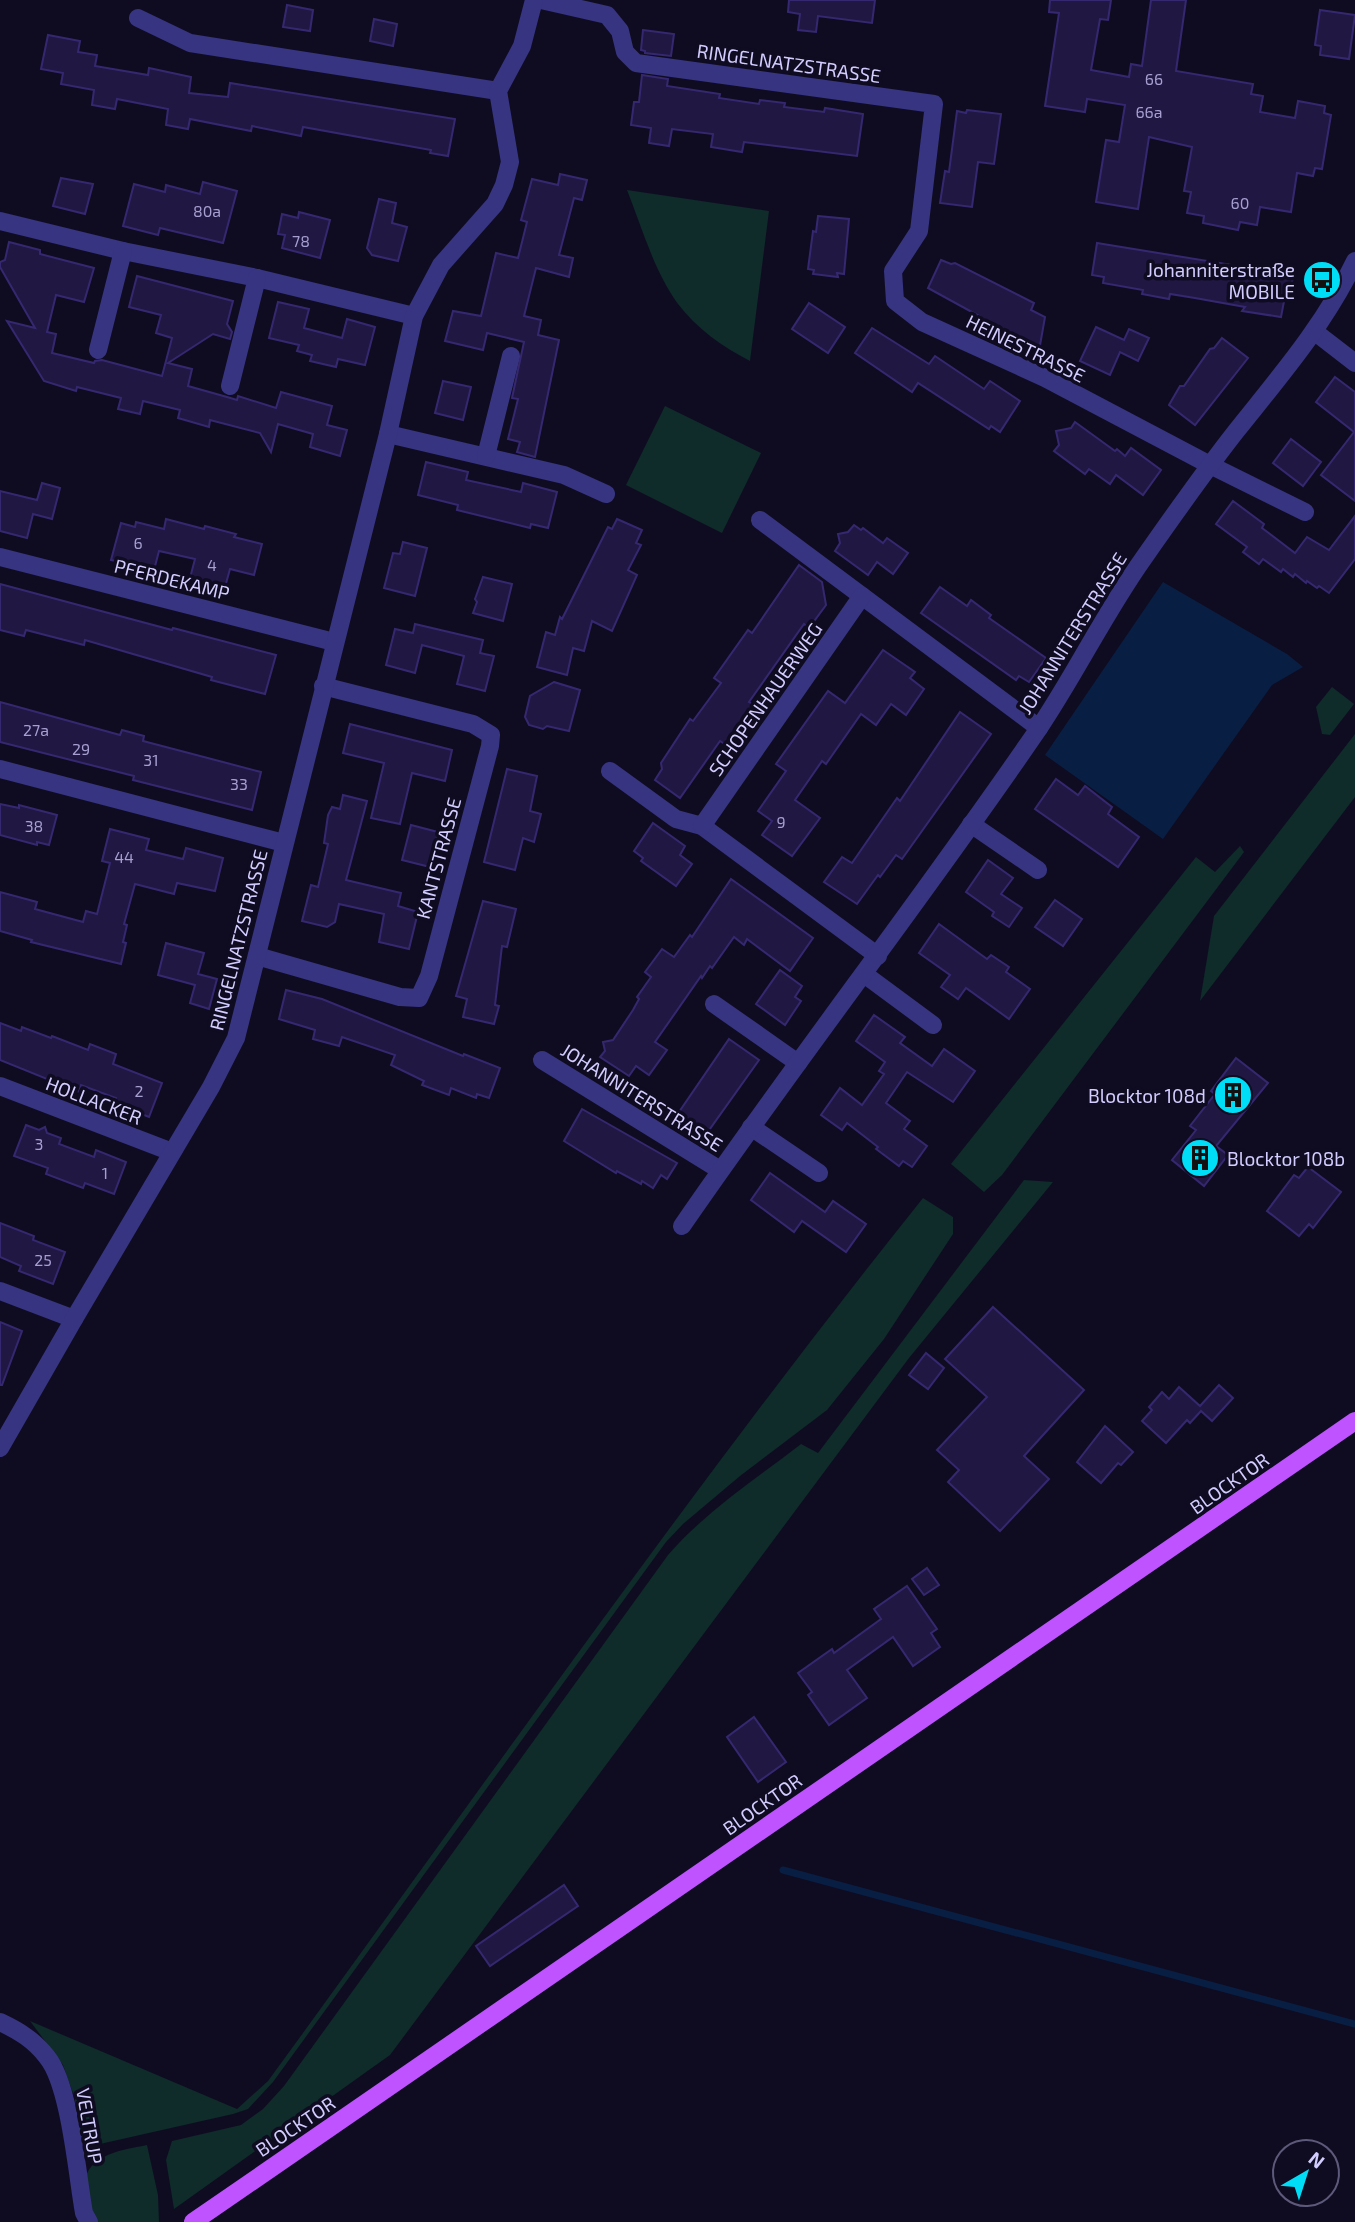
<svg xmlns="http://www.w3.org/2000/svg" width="1355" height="2222" font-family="'Exo 2',sans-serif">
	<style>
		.green { fill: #0f2b2a }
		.water { fill: #091e43 }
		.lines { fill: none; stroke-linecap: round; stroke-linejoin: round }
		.stream { stroke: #091e43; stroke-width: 7 }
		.building { fill: #201743; stroke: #362870; stroke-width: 2 }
		.minor { stroke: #373482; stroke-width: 18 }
		.major { stroke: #be53ff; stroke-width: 18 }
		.labels { text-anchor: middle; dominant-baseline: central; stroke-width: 7; stroke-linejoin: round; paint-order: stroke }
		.number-label { font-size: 16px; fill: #a69fd0 }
		.street-label { font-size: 19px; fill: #d2ccff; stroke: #0f0c21 }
		.poi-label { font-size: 19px; fill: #d2ccff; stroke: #0f0c21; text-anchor: end }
	</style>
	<rect width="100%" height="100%" fill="#0f0c21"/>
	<!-- green -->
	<g class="green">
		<path d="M 627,190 L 769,211 L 750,361 C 723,347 697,329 678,304 C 654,271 642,228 627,190 Z"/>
		<path d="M 665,406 L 761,453 L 722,533 L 626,485 Z"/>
		<path d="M 1332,687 L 1354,704 L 1330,735 L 1322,734 L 1316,707 Z"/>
		<path d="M 1355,734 L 1355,797 L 1200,1001 L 1214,916 Z"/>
		<path d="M 1240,846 L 1244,852 L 1002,1175 L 984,1192 L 951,1164 L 1196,857 L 1215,872 Z"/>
		<path d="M 1024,1180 L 1053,1182 L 909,1358 L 390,2055 L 174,2209 L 166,2160 L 172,2141 L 241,2125 L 263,2109 L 284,2086 L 668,1555 C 705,1512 756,1479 801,1444 L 818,1453 Z"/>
		<path d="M 923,1198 L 953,1217 L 953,1234 L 884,1339 L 827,1410 L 740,1476 L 683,1524 L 666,1542 L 273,2082 L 248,2109 L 233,2114 L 100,2144 L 85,2145 L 76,2131 L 75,2099 L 63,2065 L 30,2021 L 237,2109 L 268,2081 C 484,1785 694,1484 923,1198 Z"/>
		<path d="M 147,2145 L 158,2195 L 159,2222 L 96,2222 C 92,2211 83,2195 84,2184 C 88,2153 124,2150 147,2145 Z"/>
	</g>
	<!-- water -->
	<path class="water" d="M 1163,582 L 1287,654 L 1303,667 L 1272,685 L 1163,839 L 1045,755 Z"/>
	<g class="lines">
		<!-- stream -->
		<path class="stream" d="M 783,1870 L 1355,2024"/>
	</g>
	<!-- building -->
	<g class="building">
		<path d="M 789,0 L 875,0 L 872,23 L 818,16 L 816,32 L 798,30 L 800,14 L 788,12 Z"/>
		<path d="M 1050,0 L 1111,0 L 1108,20 L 1100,19 L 1091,70 L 1129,77 L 1131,64 L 1142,66 L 1151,0 L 1186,0 L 1176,71 L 1253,84 L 1251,94 L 1263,96 L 1260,112 L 1295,118 L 1298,101 L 1325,106 L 1324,113 L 1331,115 L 1322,169 L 1315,168 L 1313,176 L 1297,173 L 1291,212 L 1260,207 L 1257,225 L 1240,222 L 1238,230 L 1203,223 L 1204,216 L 1187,213 L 1191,192 L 1184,191 L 1192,147 L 1149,137 L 1138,209 L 1096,202 L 1106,140 L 1119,142 L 1125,105 L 1087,99 L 1085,112 L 1045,106 L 1059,13 L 1049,12 Z"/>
		<path d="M 287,5 L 313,10 L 310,31 L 283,27 Z"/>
		<path d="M 1320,10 L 1355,15 L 1349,59 L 1320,55 L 1321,46 L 1315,45 Z"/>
		<path d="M 374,19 L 397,24 L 393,46 L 370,41 Z"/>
		<path d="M 643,30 L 674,34 L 671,56 L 645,53 L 645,51 L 641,50 Z"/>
		<path d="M 48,35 L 80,41 L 78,52 L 97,55 L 95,66 L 148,75 L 149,68 L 191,77 L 189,93 L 228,97 L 230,83 L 455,119 L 448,156 L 430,153 L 431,150 L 303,127 L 301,136 L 252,126 L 251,131 L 190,119 L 188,129 L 166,125 L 168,109 L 117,99 L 115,109 L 92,105 L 94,90 L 61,84 L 63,73 L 41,69 Z"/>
		<path d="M 642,75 L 668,79 L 667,86 L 720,94 L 719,98 L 759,104 L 760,100 L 785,103 L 784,107 L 824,112 L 825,108 L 863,114 L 857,156 L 744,142 L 742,152 L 711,147 L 713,134 L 672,129 L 669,146 L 649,143 L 651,128 L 631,125 L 634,102 L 639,102 Z"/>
		<path d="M 967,110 L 1001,114 L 994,164 L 978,162 L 972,207 L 940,203 L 945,171 L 949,172 L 957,111 L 966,113 Z"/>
		<path d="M 560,174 L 587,180 L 582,200 L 574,198 L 559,255 L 573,258 L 569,277 L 536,268 L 524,316 L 541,320 L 538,335 L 559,340 L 535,457 L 517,452 L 520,442 L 508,439 L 518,399 L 512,398 L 524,342 L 487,333 L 483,350 L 445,341 L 453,311 L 481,316 L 496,253 L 518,258 L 527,222 L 521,220 L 532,179 L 558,185 Z"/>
		<path d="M 61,178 L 93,184 L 85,214 L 53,206 Z"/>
		<path d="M 203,182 L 237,191 L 223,243 L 160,228 L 158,235 L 123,226 L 134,184 L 165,192 L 166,185 L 200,194 Z"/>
		<path d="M 379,199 L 396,203 L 392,223 L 407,227 L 398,261 L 372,255 L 367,248 Z"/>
		<path d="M 299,212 L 330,220 L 320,258 L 282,248 L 285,235 L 278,234 L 282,214 L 298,218 Z"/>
		<path d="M 818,216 L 849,219 L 844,274 L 837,273 L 838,277 L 813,274 L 814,270 L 808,269 L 813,231 L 816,232 Z"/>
		<path d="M 9,242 L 40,250 L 40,254 L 94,268 L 84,302 L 56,295 L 47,332 L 56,334 L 52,353 L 94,363 L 95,361 L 102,360 L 162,376 L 172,338 L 156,333 L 161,315 L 129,307 L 137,276 L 233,301 L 227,324 L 232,332 L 230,339 L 213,334 L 168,363 L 192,369 L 188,386 L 227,397 L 237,400 L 238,396 L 276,408 L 281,392 L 332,406 L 327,425 L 347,430 L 340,456 L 310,447 L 313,434 L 278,424 L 271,452 L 260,433 L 210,420 L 209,427 L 178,418 L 180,410 L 143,401 L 140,414 L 118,409 L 121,398 L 77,387 L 76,391 L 44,381 L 7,321 L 35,328 L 0,267 L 0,262 L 5,260 Z"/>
		<path d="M 1097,243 L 1293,275 L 1290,297 L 1285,296 L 1281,317 L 1242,311 L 1245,307 L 1195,298 L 1170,294 L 1169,299 L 1142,294 L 1143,290 L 1103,283 L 1104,277 L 1092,275 Z"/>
		<path d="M 941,260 L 951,264 L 955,263 L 1034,303 L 1031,310 L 1045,317 L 1039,351 L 978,323 L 981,317 L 928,288 Z"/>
		<path d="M 278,302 L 309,309 L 304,328 L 342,338 L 347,319 L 375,327 L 365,365 L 338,359 L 336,367 L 310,361 L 312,355 L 297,351 L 299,345 L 269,338 Z"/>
		<path d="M 809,303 L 845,327 L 828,353 L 792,329 Z"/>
		<path d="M 1096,327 L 1124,340 L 1129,329 L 1149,338 L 1138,361 L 1120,352 L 1110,375 L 1080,361 Z"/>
		<path d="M 872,328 L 929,364 L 935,356 L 984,389 L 990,381 L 1020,401 L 1000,432 L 991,426 L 989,429 L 918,383 L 912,392 L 855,353 Z"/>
		<path d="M 1222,338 L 1248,358 L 1195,425 L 1169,405 L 1180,386 L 1184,386 L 1210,349 L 1214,348 Z"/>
		<path d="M 1335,377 L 1355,392 L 1355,501 L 1321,475 L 1354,432 L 1316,402 Z"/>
		<path d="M 443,381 L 471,387 L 463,420 L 435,413 Z"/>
		<path d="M 1075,422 L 1115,451 L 1117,449 L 1125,456 L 1131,448 L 1161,470 L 1143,495 L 1116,475 L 1110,484 L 1089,469 L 1085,474 L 1054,451 L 1059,445 L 1056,431 L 1071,428 Z"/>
		<path d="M 1291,439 L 1321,462 L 1303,486 L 1273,463 Z"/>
		<path d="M 426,462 L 468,472 L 466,480 L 521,492 L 523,483 L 557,492 L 548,528 L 531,524 L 530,528 L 457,510 L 458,505 L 418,495 Z"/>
		<path d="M 42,483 L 60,488 L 52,519 L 33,514 L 27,538 L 0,531 L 0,491 L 37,500 Z"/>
		<path d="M 1233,501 L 1264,524 L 1262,528 L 1295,553 L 1307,537 L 1329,550 L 1355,516 L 1355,559 L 1329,593 L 1319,586 L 1317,588 L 1307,581 L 1306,583 L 1295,574 L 1293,577 L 1283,569 L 1281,572 L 1263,559 L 1259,564 L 1243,552 L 1247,547 L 1216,524 Z"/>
		<path d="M 166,519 L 204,529 L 205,526 L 236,534 L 234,537 L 262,544 L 254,575 L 230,569 L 225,587 L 190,578 L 195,559 L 159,551 L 154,570 L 111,560 L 121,523 L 135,527 L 136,522 L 164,529 Z"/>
		<path d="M 617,519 L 642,530 L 636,543 L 641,545 L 628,570 L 637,575 L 612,631 L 592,621 L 584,651 L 573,648 L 567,675 L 537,667 L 546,632 L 555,635 L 560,617 L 562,619 L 608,527 L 612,529 Z"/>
		<path d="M 854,525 L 861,530 L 863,528 L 883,543 L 887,538 L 908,553 L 893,574 L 877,562 L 868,575 L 835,551 L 840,543 L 838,534 L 848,532 Z"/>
		<path d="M 403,542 L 427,548 L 415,596 L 384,588 L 393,553 L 400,554 Z"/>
		<path d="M 799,565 L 822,582 L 826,605 L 809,628 L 804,624 L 749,702 L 754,705 L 726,745 L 720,741 L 680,798 L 655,780 L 662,769 L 661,763 L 690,719 L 693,721 L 721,683 L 714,678 L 748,630 L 752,633 Z"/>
		<path d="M 483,577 L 512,584 L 503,621 L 473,613 L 477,602 L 475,599 Z"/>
		<path d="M 0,584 L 172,630 L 173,628 L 276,655 L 265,694 L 211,680 L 212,677 L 85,640 L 84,645 L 26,630 L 24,636 L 0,630 Z"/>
		<path d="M 940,587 L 967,606 L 971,600 L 991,615 L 989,618 L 1046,658 L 1029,682 L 1019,676 L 1016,680 L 921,613 Z"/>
		<path d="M 415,624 L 483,640 L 480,653 L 494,656 L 485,691 L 457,684 L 464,656 L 422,645 L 415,673 L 386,665 L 395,629 L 413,633 Z"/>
		<path d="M 883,650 L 915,672 L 910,678 L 924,689 L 906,715 L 891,704 L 876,725 L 861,714 L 826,764 L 822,761 L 795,800 L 820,818 L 792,856 L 762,835 L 772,821 L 758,811 L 786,771 L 776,764 L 828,691 L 845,703 Z"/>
		<path d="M 554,682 L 580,690 L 569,731 L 547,726 L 543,729 L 529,725 L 525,717 L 530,696 Z"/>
		<path d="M 0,702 L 120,735 L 122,730 L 144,736 L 143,741 L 261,772 L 252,810 L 133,780 L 134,776 L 0,742 Z"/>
		<path d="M 960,712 L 991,734 L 902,859 L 896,855 L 880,877 L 878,875 L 857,904 L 824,882 L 842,857 L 852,863 L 897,798 L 900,801 Z"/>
		<path d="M 350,724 L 452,750 L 445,781 L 412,773 L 400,824 L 371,818 L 384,763 L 343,753 Z"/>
		<path d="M 507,769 L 537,776 L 530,811 L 541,814 L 534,842 L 523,838 L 515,870 L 484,862 Z"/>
		<path d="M 1056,779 L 1078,795 L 1085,786 L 1112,807 L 1108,814 L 1139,837 L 1118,867 L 1035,809 Z"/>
		<path d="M 343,795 L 367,801 L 346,880 L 401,893 L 398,906 L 418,912 L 409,949 L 379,942 L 384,914 L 339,904 L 335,922 L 327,927 L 302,921 L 311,885 L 318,887 L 328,844 L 324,843 L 328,815 L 332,807 L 340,809 Z"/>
		<path d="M 0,804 L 19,808 L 19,805 L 57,815 L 49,845 L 37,842 L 37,845 L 0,835 Z"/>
		<path d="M 653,823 L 685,846 L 680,855 L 692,864 L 676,886 L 641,861 L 643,858 L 634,851 Z"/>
		<path d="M 411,825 L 438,832 L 430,867 L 402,860 Z"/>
		<path d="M 110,829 L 149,839 L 146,850 L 183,859 L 186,848 L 223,858 L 215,891 L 177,883 L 174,894 L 135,884 L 124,924 L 127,925 L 123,942 L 126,943 L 121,964 L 31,942 L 32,940 L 0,931 L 0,892 L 37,902 L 35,909 L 83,922 L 86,911 L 97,914 L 110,863 L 102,861 Z"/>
		<path d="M 988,860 L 1013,878 L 1001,894 L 1022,908 L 1009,927 L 992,916 L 994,912 L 966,892 Z"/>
		<path d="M 731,879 L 813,938 L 790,971 L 747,939 L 744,945 L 734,937 L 712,968 L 710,966 L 702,978 L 701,976 L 655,1042 L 667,1050 L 649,1075 L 636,1066 L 629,1076 L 600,1057 L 605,1051 L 603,1042 L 613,1040 L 633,1010 L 639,999 L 637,997 L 651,977 L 645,972 L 662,949 L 674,957 L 690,935 L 692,937 Z"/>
		<path d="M 1055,900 L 1082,919 L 1063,946 L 1035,927 Z"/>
		<path d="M 483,901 L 516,909 L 507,947 L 502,946 L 495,1005 L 499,1006 L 494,1024 L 463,1017 L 467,999 L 456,996 Z"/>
		<path d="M 939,924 L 987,959 L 991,955 L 1009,967 L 1006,972 L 1030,989 L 1009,1019 L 966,988 L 958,999 L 941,987 L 950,975 L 919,953 Z"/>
		<path d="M 166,943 L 204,953 L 198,974 L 217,979 L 209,1009 L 190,1003 L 195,985 L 158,975 Z"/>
		<path d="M 780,970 L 802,986 L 795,997 L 801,1001 L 785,1025 L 756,1004 Z"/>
		<path d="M 286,990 L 322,999 L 463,1056 L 464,1054 L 500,1068 L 489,1098 L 477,1094 L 476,1098 L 451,1088 L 449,1095 L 422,1085 L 424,1081 L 391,1065 L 395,1055 L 342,1037 L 339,1046 L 313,1039 L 315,1030 L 279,1019 Z"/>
		<path d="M 874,1015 L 905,1037 L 900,1043 L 932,1066 L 944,1049 L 975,1071 L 953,1102 L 907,1072 L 886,1103 L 910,1121 L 904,1129 L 927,1146 L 912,1167 L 903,1161 L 899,1166 L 876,1149 L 878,1147 L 847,1123 L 842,1130 L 821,1115 L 840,1088 L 862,1105 L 884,1074 L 879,1071 L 885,1062 L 856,1041 Z"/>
		<path d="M 0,1023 L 21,1031 L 22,1027 L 51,1038 L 52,1036 L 88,1050 L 90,1044 L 116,1054 L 113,1064 L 162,1083 L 149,1117 L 114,1103 L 116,1098 L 81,1085 L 79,1092 L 0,1060 Z"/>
		<path d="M 729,1039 L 759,1060 L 707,1133 L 679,1112 Z"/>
		<path d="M 1236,1058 L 1268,1083 L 1216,1146 L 1228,1155 L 1204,1186 L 1172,1160 L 1196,1130 L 1190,1126 L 1215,1094 L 1211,1091 Z"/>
		<path d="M 582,1109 L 677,1163 L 667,1179 L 661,1175 L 653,1188 L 642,1181 L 641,1184 L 617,1171 L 616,1173 L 564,1141 Z"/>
		<path d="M 26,1125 L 39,1130 L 45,1127 L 47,1133 L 61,1138 L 59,1144 L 94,1157 L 96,1150 L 126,1162 L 114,1194 L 85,1183 L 83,1188 L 46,1174 L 48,1168 L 14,1156 Z"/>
		<path d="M 1308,1167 L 1341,1192 L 1313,1228 L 1309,1224 L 1299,1236 L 1267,1211 L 1294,1175 L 1299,1178 Z"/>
		<path d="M 770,1173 L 825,1212 L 833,1201 L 866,1224 L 846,1252 L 802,1221 L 794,1232 L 751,1200 Z"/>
		<path d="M 0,1223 L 34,1236 L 33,1240 L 65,1252 L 53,1284 L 19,1271 L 21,1266 L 0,1257 Z"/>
		<path d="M 993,1307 L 1084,1390 L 1024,1456 L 1049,1479 L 1000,1531 L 948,1482 L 959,1470 L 937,1450 L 987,1397 L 945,1359 Z"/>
		<path d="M 0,1322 L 22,1331 L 2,1385 L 0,1385 Z"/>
		<path d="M 926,1353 L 944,1368 L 928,1389 L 909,1375 Z"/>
		<path d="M 1219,1385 L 1233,1398 L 1212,1421 L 1201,1411 L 1190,1423 L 1187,1420 L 1166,1443 L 1142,1421 L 1152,1410 L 1149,1407 L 1162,1392 L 1169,1399 L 1179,1387 L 1200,1406 Z"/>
		<path d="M 1105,1426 L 1133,1452 L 1121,1465 L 1118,1463 L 1101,1483 L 1077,1462 Z"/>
		<path d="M 927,1568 L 939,1585 L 924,1595 L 912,1579 Z"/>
		<path d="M 907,1586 L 937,1629 L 931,1633 L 940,1647 L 913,1666 L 893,1637 L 847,1670 L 867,1698 L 829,1725 L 808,1695 L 812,1692 L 798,1673 L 832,1649 L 834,1653 L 881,1619 L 874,1609 Z"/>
		<path d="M 754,1717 L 786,1762 L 758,1782 L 727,1737 Z"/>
		<path d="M 564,1885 L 578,1906 L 490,1966 L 476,1946 Z"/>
	</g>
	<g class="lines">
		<!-- minor -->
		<g class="minor">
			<path d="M 541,0 L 607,15 L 620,31 L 625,52 L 636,63 L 934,104 L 919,231 L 893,271 L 895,301 L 922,322 L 1045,378 L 1210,465 L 1305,512"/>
			<path d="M 138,18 L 190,43 L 498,91"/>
			<path d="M 0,221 L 123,251 L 257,278 L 414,316"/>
			<path d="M 1315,332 L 1355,363"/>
			<path d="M 98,350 L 123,251"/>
			<path d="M 230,386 L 257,278"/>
			<path d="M 388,434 L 564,475 L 606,494"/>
			<path d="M 486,456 L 511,356"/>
			<path d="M 760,520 L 1039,728"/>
			<path d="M 0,557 L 334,642"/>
			<path d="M 0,769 L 284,843"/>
			<path d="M 610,771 L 676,819 L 702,826 L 878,956"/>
			<path d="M 971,824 L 1038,870"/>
			<path d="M 702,826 L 862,596"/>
			<path d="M 257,956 L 400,997 L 419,998 L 429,976 L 490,746 L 491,735 L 473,724 L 323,686"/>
			<path d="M 864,974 L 933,1025"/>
			<path d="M 714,1004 L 798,1063"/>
			<path d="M 542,1060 L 720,1170"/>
			<path d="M 0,1086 L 172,1152"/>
			<path d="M 751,1127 L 819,1173"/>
			<path d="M 682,1226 C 797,1059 922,899 1037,731 C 1075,675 1104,614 1143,559 C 1173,516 1204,472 1237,430 C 1280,376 1325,324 1355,261"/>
			<path d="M 0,1291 L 74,1319"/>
			<path d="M 0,1448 L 74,1319 L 211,1087 L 236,1038 L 388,434 L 414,316 L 441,265 L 495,204 L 504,185 L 510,162 L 498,91 L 522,46 L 534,0"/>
			<path d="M 0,2022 C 19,2031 34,2040 47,2057 C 70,2085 77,2174 84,2213 L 89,2222"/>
		</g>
		<!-- major -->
		<path class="major" d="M 193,2222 L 1355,1421"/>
	</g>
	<!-- icons -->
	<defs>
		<symbol id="bus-disc" viewBox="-11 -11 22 22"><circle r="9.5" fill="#00def7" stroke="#0f0c21"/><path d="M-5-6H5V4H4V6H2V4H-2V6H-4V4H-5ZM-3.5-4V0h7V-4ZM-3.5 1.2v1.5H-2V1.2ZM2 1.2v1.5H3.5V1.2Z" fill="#111"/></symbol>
		<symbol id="building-disc" viewBox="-11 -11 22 22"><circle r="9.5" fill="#00def7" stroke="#0f0c21"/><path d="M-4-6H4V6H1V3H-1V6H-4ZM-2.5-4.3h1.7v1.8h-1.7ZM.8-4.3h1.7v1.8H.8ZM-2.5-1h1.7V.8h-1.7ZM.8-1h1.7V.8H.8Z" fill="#111"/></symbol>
	</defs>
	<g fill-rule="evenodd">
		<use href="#bus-disc" x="1300" y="258" width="44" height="44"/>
		<use href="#building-disc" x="1211" y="1073" width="44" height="44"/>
		<use href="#building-disc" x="1178" y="1136" width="44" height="44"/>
	</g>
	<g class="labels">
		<!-- number labels -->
		<g class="number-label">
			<text x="1154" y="78">66</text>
			<text x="1149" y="111">66a</text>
			<text x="1240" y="202">60</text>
			<text x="207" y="210">80a</text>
			<text x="301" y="240">78</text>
			<text x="138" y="542">6</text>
			<text x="212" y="564">4</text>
			<text x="36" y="729">27a</text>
			<text x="81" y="748">29</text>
			<text x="151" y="759">31</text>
			<text x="239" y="783">33</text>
			<text x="781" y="821">9</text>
			<text x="34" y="825">38</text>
			<text x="124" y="856">44</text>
			<text x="139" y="1090">2</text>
			<text x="39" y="1143">3</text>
			<text x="105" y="1172">1</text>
			<text x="43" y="1259">25</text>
		</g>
		<!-- street labels -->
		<g class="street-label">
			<text transform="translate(789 63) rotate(8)">RINGELNATZSTRASSE</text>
			<text transform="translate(1026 348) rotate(26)">HEINESTRASSE</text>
			<text transform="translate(172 579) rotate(14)">PFERDEKAMP</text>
			<text transform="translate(1072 633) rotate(-58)">JOHANNITERSTRASSE</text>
			<text transform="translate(765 699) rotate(-55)">SCHOPENHAUERWEG</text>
			<text transform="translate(438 858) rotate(-75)">KANTSTRASSE</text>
			<text transform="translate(238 940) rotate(-76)">RINGELNATZSTRASSE</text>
			<text transform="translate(642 1097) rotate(32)">JOHANNITERSTRASSE</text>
			<text transform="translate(94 1100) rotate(21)">HOLLACKER</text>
			<text transform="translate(1229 1483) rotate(-35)">BLOCKTOR</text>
			<text transform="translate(762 1804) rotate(-35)">BLOCKTOR</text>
			<text transform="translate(90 2126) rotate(80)">VELTRUP</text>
			<text transform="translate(295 2126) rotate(-34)">BLOCKTOR</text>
		</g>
		<!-- poi labels -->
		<g class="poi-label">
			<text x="1295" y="269">Johanniterstraße<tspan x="1295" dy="22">MOBILE</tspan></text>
			<text x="1206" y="1095">Blocktor 108d</text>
			<text x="1227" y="1158" text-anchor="start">Blocktor 108b</text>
		</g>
	</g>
	<!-- north arrow -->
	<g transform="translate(1306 2173) rotate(39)"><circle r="33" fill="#0f0c21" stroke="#5d597a" stroke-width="2"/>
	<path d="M0-5L12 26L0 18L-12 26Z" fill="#00def7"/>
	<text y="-10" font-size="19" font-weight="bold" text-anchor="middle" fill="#d2ccff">N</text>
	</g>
</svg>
